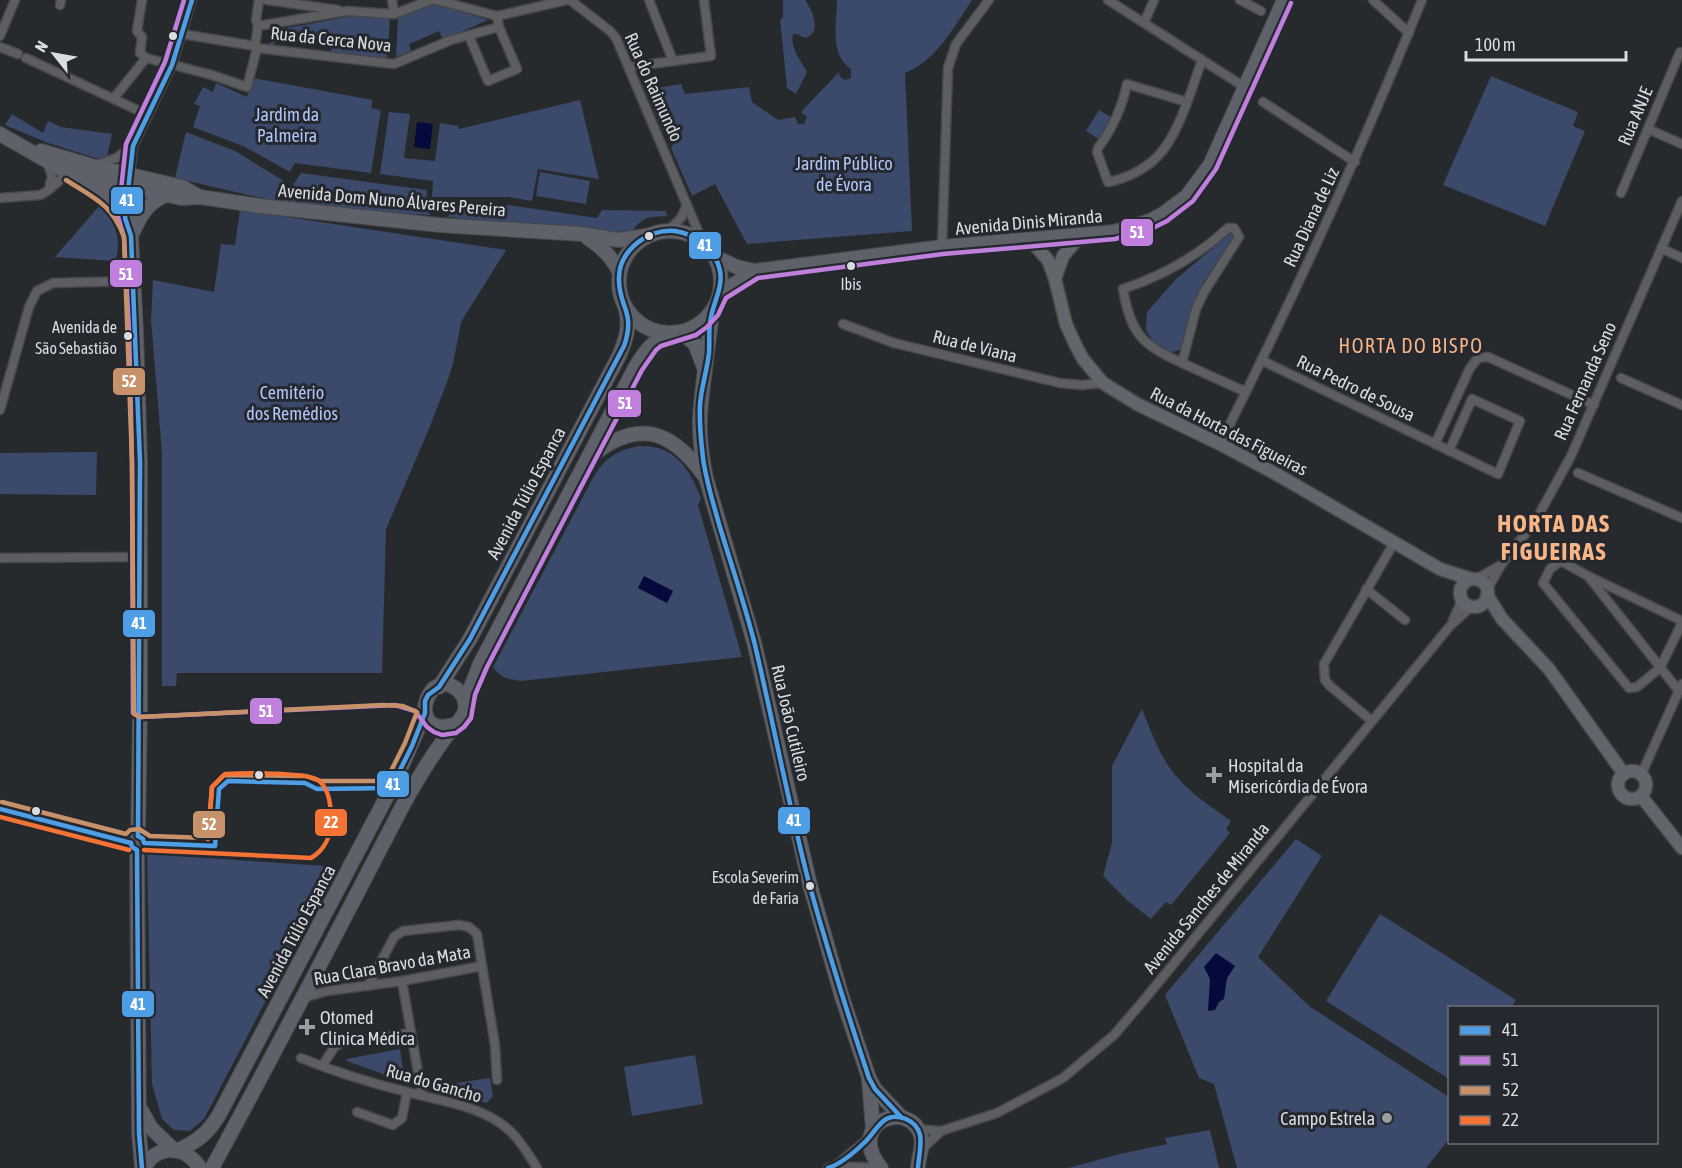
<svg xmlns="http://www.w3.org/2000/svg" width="1682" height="1168" font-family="'Asap Condensed',sans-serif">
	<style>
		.green { fill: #3b496a }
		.water { fill: #05093b }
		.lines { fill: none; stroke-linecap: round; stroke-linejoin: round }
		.street-casing { stroke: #454749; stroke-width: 11 }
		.secondary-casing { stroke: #454749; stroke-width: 15 }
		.primary-casing { stroke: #454749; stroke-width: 16 }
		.street { stroke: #5d5e61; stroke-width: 8 }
		.secondary { stroke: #62656b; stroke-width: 12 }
		.primary { stroke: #5e6169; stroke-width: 14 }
		.bus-1-casing { stroke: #25292f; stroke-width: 9 }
		.bus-2-casing { stroke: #25292f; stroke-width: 9 }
		.bus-3-casing { stroke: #25292f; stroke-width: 9 }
		.bus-4-casing { stroke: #25292f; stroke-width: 9 }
		.bus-1 { stroke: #4d9ee5; stroke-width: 4.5 }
		.bus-2 { stroke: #c07fdc; stroke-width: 4.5 }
		.bus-3 { stroke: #c7916a; stroke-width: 4.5 }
		.bus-4 { stroke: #f57335; stroke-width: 4.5 }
		.bus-dot { fill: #dadce0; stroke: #25292f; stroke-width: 2 }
		.poi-dot { fill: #9b9ea1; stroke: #25292f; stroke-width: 2 }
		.labels { text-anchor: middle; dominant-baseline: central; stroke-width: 6; stroke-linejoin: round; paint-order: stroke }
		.bus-label { font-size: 16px; fill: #dadce0; stroke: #25292f; text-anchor: end }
		.street-label { font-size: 18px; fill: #dadce0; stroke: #25292f }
		.park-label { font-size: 18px; fill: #aec6fa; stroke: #25292f }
		.poi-label { font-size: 18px; fill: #dadce0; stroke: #25292f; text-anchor: start }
		.neighbourhood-label { font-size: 20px; letter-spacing: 1.5px; fill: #f9b586; stroke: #25292f }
		.district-label { font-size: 24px; font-weight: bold; letter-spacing: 1.5px; fill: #f9b586; stroke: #25292f }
		.line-badge { stroke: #25292f; stroke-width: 2 }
		.badge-label { font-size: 16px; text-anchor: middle; font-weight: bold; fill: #fff }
	</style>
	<rect width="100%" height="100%" fill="#272a2d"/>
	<!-- green -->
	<g class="green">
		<path d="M 783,0 L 805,0 C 812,10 823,33 805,38 L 797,34 L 793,34 C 790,49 801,60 807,72 L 796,94 L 787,88 L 780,19 L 783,18 Z"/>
		<path d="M 837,0 L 972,0 C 954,27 936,61 905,73 L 912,231 L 747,244 L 715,184 L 692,196 L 671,148 L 675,142 L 675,137 L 671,132 L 663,131 L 645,90 L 681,84 L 685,94 L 749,87 L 752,102 L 778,120 L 795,117 L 798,124 L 804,124 L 807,117 L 801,112 L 839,72 L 840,77 L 845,80 L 851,78 L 851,69 C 829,54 837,24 837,0 Z"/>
		<path d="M 435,4 L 488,20 L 443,40 L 439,31 L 409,44 L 411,51 L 396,57 L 398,17 Z"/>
		<path d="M 352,16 L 390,17 L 387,59 L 331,53 L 332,43 L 276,37 L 274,45 L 270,45 L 271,31 Z"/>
		<path d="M 1491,76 L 1578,112 L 1573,126 L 1585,131 L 1545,226 L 1443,185 Z"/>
		<path d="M 253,78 L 373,100 L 371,108 L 381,110 L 371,173 L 295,163 L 290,172 L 243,146 L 193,127 L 200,106 L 194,104 L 203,87 L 213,92 L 216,83 L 247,97 Z"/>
		<path d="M 580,100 L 599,179 L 538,169 L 532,201 L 509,197 L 432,197 L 433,181 L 380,174 L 389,112 L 410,114 L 404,158 L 435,161 L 440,123 L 458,126 L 459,129 Z"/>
		<path d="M 1099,110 L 1113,118 L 1100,140 L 1086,131 Z"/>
		<path d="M 12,114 L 43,133 L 48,121 L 61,127 L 112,134 L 107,156 L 99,159 L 48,143 L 5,125 Z"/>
		<path d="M 186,132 L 235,151 L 284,181 L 274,201 L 175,178 Z"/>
		<path d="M 540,172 L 590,181 L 586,204 L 536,196 Z"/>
		<path d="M 301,173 L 427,190 L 426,209 L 431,215 L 336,210 L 282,202 Z"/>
		<path d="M 101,204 C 114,221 123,240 115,261 L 55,257 Z"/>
		<path d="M 508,205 L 597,218 L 602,210 L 666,211 L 667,216 C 648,217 644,216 632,231 L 611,232 L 448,217 L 453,208 Z"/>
		<path d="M 240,210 L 506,250 L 461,322 L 453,364 L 446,385 L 428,431 L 386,529 L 382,673 L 177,673 L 176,686 L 162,686 L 162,453 L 151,320 L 153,280 L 214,292 L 221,244 L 235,245 Z"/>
		<path d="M 1232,232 L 1232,241 L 1204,281 L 1189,316 L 1184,348 L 1170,353 L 1155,345 L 1146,330 L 1147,312 L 1176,279 Z"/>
		<path d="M 639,446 C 675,445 689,468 701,498 L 698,505 L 742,657 L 521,681 C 508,679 501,678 493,667 L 593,478 C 605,458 615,451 639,446 Z"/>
		<path d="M 97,452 L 96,495 L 0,494 L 0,453 Z"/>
		<path d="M 1142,709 C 1151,732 1160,757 1176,776 C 1191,794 1213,808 1231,821 L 1226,829 L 1230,833 L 1171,905 L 1166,902 L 1151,919 L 1128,901 L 1103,876 L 1112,843 L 1112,766 Z"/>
		<path d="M 1296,839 L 1322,856 L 1258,957 L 1309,1006 L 1449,1097 L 1449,1139 L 1426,1168 L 1237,1168 L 1214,1084 L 1199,1078 L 1165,995 Z"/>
		<path d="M 147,854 L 325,866 L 322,893 L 204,1119 L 190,1131 L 174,1130 L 162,1119 L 152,1084 Z"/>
		<path d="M 1380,914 L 1516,1000 L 1511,1007 L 1450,1008 L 1449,1079 L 1326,1001 Z"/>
		<path d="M 400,1049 L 404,1078 L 402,1081 L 347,1061 L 346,1059 Z"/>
		<path d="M 695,1055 L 703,1104 L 632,1116 L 624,1067 Z"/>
		<path d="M 490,1078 L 493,1096 L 487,1103 L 481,1102 L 435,1086 Z"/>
		<path d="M 1210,1130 L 1219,1168 L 1068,1168 L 1120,1154 L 1167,1144 L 1165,1138 Z"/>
	</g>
	<!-- water -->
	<g class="water">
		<path d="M 417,122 L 433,124 L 430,149 L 414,147 Z"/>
		<path d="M 644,576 L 673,591 L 667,603 L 638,588 Z"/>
		<path d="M 1216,953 L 1235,966 L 1227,978 L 1224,999 L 1219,1002 L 1215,1010 L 1208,1011 L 1210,979 L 1204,967 Z"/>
	</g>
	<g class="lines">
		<defs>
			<g id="street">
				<path d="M 142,0 L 137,31 L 142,37 L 140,53 L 146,58"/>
				<path d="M 267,0 L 338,10"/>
				<path d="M 392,0 L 394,14"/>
				<path d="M 436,0 L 497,16 L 567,0"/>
				<path d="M 570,0 L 610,31 L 616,38 L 703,243"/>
				<path d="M 649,0 L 673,61"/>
				<path d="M 1108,0 L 1246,88"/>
				<path d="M 1240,0 L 1261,11"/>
				<path d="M 1373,0 L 1409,33"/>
				<path d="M 60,5 L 61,0"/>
				<path d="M 1144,23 L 1154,0"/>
				<path d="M 258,26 L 256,20 L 259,0"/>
				<path d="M 182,34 L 255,46"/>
				<path d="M 0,36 L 15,0"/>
				<path d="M 469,36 L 488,81 L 517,69 L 499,27"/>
				<path d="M 0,47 L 18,54"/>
				<path d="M 257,48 L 394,64 L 451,40 L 499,27 L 497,16"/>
				<path d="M 26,58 L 148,115"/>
				<path d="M 146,58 L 212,75 L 247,87 L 257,48 L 255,46 L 258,26 L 347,11 L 394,14 L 431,0"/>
				<path d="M 629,67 L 711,56 L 704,0"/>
				<path d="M 114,98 L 146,58"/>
				<path d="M 1187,102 L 1127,84 C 1122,108 1113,128 1098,148 L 1097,152 L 1108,182 C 1125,179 1144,170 1157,157 C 1178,137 1192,88 1202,60"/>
				<path d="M 1263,102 L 1355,162"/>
				<path d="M 1648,129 L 1682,144"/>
				<path d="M 47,162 L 52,176 L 49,189"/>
				<path d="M 97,165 L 116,158 L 133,146"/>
				<path d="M 130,175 L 133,146 L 172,65 L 192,0"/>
				<path d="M 1621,193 L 1680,52"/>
				<path d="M 0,198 L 40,195 C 51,191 58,179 70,174"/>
				<path d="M 1228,228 L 1234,228 L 1239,237 L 1204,292 L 1196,309 L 1182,363 C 1141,344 1131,334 1123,289 C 1162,276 1198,256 1228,228 Z"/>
				<path d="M 669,230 L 681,218 L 687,205"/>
				<path d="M 942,247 L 948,68 L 956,44 L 989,0"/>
				<path d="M 1661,248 L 1682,258"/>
				<path d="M 843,324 L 894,343 L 1060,383 L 1082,385 L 1103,383"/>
				<path d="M 1261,360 L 1498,474 L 1520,421 L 1472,399 L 1449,451"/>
				<path d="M 1182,363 L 1246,392"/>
				<path d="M 1621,378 L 1682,405"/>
				<path d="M 0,410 L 29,307 L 37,291 L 53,283 L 132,281"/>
				<path d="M 1220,444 C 1293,299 1361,151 1422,0"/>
				<path d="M 1435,444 L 1470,368 L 1478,358 L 1488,357 L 1594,405"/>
				<path d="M 1578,473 L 1682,518"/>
				<path d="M 0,558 L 140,557"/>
				<path d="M 1588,576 L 1561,561 L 1550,569 L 1543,583 L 1629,688 L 1637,687 L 1660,668 L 1681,625 L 1680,620 L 1588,576 L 1679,691"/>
				<path d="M 1476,579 L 1501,565"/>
				<path d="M 1366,589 L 1405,620"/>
				<path d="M 1487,590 L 1501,565 L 1536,520 L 1571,456 L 1682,201"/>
				<path d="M 1453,620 L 1462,600"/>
				<path d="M 1372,721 L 1330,686 L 1325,680 L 1324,664 L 1395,541"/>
				<path d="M 1641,775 L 1682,684"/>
				<path d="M 0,809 L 131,843"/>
				<path d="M 402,981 L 422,1095"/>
				<path d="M 368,986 L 394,937 L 403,931 L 459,925 L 469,927 L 477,934 L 482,966"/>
				<path d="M 303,998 L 327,991 L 402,981 L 482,966 L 495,1045 L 497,1080"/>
				<path d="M 301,1058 C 335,1072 371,1083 407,1092 C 440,1101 484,1106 510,1131 C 521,1141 529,1155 537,1168"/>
				<path d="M 322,1066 L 335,1046 L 344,1042 L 411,1033"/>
				<path d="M 357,1112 L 393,1125 L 402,1118 L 407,1092"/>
				<path d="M 918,1129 L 941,1131 L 997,1113 L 1063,1078 L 1114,1035 L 1144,1000 L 1450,626 L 1471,607"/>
				<path d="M 922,1149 L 941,1131"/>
				<path d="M 835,1166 L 878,1168"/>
				<path d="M 828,1168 L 835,1166 L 869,1138"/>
			</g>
			<g id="secondary">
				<path d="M 1030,240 L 1048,260 L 1055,279 L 1066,324 L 1076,346 L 1083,359 L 1103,383 L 1137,404 L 1220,444 L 1278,475 L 1440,569 L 1471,579"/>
				<path d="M 1055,279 L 1063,256 L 1080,236"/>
				<circle cx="1474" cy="593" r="14"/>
				<path d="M 1487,595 L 1502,619 L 1549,669 L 1624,774"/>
				<circle cx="1632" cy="785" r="14"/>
				<path d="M 1641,796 L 1682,848"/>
			</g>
			<g id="primary">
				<path d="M 0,134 L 70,174 L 181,198 L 200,197 L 260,206 L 439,225 L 581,234 L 618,240 L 646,236"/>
				<path d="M 41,151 L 92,166 L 182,187 L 200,197"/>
				<path d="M 70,174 L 109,198 L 125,218 L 131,236 L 136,330 L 140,462 L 140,710 L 138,836"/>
				<path d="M 125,218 L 129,179"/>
				<circle cx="670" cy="282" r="51"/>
				<path d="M 131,236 C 139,219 145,204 164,196"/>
				<path d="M 588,238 C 602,247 611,256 619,271"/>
				<path d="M 715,257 L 737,267 L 755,271 L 942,247 L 1114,232 L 1150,221 L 1163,214 L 1187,196 L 1210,165 L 1284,0"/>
				<path d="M 720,293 L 755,271"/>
				<path d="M 712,311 C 709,342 704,373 701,404 C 698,428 701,454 706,478 L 754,642 L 810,885 L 842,997 L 869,1078 L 875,1089 L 901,1117"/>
				<path d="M 681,332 L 695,344 L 705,370"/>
				<path d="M 591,456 C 637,419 670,429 703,474"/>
				<path d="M 439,687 L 470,639 L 619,356 C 626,339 630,328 626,310"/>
				<path d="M 465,702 L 480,664 L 636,366 C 646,350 653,341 671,333"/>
				<path d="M 137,850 L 139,1133 L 142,1168"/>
				<path d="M 869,1080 L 873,1129"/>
				<path d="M 141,1110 L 151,1128 L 173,1149"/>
				<path d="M 179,1150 C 199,1140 207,1134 219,1115 L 397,777 L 425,713"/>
				<path d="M 144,1168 C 157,1143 186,1146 200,1168"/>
				<path d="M 212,1168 C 277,1049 339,928 402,807 C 415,783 429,760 445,738 C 450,730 461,721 464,713 C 467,706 465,698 460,692 C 428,660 404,739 453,725"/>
				<path d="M 881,1168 C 844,1122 910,1098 921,1136 C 924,1147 918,1157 918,1168"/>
			</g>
		</defs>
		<!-- street casing -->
		<use href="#street" class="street-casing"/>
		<!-- secondary casing -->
		<use href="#secondary" class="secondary-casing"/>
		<!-- primary casing -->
		<use href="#primary" class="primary-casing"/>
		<!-- street -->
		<use href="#street" class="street"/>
		<!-- secondary -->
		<use href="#secondary" class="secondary"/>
		<!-- primary -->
		<use href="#primary" class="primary"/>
		<defs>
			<g id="bus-1">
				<path d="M 0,809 L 131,843"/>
				<path d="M 138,836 L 143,839 L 144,843 L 215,846 L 219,789 L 228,781 L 305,783 L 317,789 L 391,788 L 412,746 L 425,713 L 425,701 L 428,695 L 439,687 L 470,639 L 624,346 C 636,312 619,308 619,280 C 618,251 648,228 675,231 C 696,234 716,250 720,271 C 723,287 714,301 711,317 C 708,329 710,341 709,353 C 707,371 701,388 700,405 C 699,423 701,441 703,458 C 706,481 713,502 719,524 C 731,564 745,605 755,645 C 774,726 789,807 810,887 C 828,951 848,1015 869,1078 L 875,1089 L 901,1117"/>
				<path d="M 138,836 L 140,462 L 131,236 L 125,218 L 133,146 L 172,65 L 192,0"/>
				<path d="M 131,843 L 132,847 L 137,850 L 139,1133 L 142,1168"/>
				<path d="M 828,1168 C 841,1164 856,1151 866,1141 C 878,1129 883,1110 906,1119 C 928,1129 919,1149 918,1168"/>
			</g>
			<path id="bus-2" d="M 184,0 L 165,62 L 126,144 L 118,217 L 124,237 L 129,330 L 132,462 L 133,713 L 140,717 L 395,705 L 415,711 L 427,727 L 434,732 L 442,735 L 456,733 L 464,727 L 471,718 L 475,695 L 487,667 L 642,370 L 656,350 L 661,346 L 696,335 L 707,327 L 718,315 L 726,298 L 758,278 L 943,254 L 1115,239 L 1153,228 L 1167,221 L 1193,201 L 1216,169 L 1291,3"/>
			<path id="bus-3" d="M 2,802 L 126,834 L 130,830 L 139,829 L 150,836 L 208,838 L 212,787 L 224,775 L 306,776 L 320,781 L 386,781 L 405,743 L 417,712 L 403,706 L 383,705 L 140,717 L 134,714 L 132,462 L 124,237 C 112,204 94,198 66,180"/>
			<g id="bus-4">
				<path d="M 0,817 L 129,850"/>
				<path d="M 144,850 L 311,858 C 326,849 331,836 331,819 C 331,806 329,788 318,780 C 307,772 241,773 225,774 L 212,787 L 208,839"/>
			</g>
		</defs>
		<!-- bus-1 casing -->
		<use href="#bus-1" class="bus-1-casing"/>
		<!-- bus-2 casing -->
		<use href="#bus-2" class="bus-2-casing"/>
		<!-- bus-3 casing -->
		<use href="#bus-3" class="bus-3-casing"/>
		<!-- bus-4 casing -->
		<use href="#bus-4" class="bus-4-casing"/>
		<!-- bus-1 -->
		<use href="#bus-1" class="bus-1"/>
		<!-- bus-2 -->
		<use href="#bus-2" class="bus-2"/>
		<!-- bus-3 -->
		<use href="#bus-3" class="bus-3"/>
		<!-- bus-4 -->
		<use href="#bus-4" class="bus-4"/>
	</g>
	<!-- markers -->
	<g class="bus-dot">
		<circle cx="173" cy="36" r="5"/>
		<circle cx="649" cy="236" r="5"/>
		<circle cx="851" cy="266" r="5"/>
		<circle cx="128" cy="336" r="5"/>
		<circle cx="259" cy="775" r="5"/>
		<circle cx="36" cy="811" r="5"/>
		<circle cx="810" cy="886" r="5"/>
	</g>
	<g class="poi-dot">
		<path d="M1211 766h6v6h6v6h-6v6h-6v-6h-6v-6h6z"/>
		<path d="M304 1018h6v6h6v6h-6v6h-6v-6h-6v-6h6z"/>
		<circle cx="1387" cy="1118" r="6"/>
	</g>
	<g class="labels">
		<!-- bus labels -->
		<g class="bus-label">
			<text x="851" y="284" text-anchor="middle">Ibis</text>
			<text x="117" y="327">Avenida de<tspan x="117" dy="21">São Sebastião</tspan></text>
			<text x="799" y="877">Escola Severim<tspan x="799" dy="21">de Faria</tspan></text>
		</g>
		<!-- street labels -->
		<g class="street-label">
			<text transform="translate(331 39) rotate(6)">Rua da Cerca Nova</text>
			<text transform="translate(654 87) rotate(66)">Rua do Raimundo</text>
			<text transform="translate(1635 116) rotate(-67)">Rua ANJE</text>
			<text transform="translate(392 200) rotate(5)">Avenida Dom Nuno Álvares Pereira</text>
			<text transform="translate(1311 217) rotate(-65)">Rua Diana de Liz</text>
			<text transform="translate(1029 222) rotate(-5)">Avenida Dinis Miranda</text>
			<text transform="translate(975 346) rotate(14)">Rua de Viana</text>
			<text transform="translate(1585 381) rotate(-66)">Rua Fernanda Seno</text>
			<text transform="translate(1356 388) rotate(26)">Rua Pedro de Sousa</text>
			<text transform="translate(1229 431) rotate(27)">Rua da Horta das Figueiras</text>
			<text transform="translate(526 493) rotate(-62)">Avenida Túlio Espanca</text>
			<text transform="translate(791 723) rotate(77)">Rua João Cutileiro</text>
			<text transform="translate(1206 898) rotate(-51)">Avenida Sanches de Miranda</text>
			<text transform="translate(296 931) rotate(-62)">Avenida Túlio Espanca</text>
			<text transform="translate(392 965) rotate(-10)">Rua Clara Bravo da Mata</text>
			<text transform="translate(434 1083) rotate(16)">Rua do Gancho</text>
		</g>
		<!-- park labels -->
		<g class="park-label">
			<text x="287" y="114">Jardim da<tspan x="287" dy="21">Palmeira</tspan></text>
			<text x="844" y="163">Jardim Público<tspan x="844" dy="21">de Évora</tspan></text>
			<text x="292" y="392">Cemitério<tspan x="292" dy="21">dos Remédios</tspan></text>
		</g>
		<!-- poi labels -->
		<g class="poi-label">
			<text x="1228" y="765">Hospital da<tspan x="1228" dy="21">Misericórdia de Évora</tspan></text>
			<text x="320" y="1017">Otomed<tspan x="320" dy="21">Clínica Médica</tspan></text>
			<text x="1375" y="1118" text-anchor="end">Campo Estrela</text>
		</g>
		<!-- neighbourhood labels -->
		<g class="neighbourhood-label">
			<text x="1411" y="345">HORTA DO BISPO</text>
		</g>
		<!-- district labels -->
		<g class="district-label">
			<text x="1554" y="523">HORTA DAS<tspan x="1554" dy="28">FIGUEIRAS</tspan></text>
		</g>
	</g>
	<g class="line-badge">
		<rect x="110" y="186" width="34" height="29" rx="6" fill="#4d9ee5"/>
		<rect x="1120" y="218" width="34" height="29" rx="6" fill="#c07fdc"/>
		<rect x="688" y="231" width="34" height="29" rx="6" fill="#4d9ee5"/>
		<rect x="109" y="259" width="34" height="29" rx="6" fill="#c07fdc"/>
		<rect x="112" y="367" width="34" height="29" rx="6" fill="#c7916a"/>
		<rect x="607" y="389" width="35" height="29" rx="6" fill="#c07fdc"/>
		<rect x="122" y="609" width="34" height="29" rx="6" fill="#4d9ee5"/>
		<rect x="249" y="697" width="34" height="28" rx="6" fill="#c07fdc"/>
		<rect x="376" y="770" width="34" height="28" rx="6" fill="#4d9ee5"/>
		<rect x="777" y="806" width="34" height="29" rx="6" fill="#4d9ee5"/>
		<rect x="314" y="808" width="34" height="29" rx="6" fill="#f57335"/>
		<rect x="192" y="810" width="34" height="29" rx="6" fill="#c7916a"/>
		<rect x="121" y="990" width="34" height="28" rx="6" fill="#4d9ee5"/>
	</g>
	<g class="badge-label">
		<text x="127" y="206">41</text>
		<text x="1137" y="238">51</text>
		<text x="705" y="251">41</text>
		<text x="126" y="280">51</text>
		<text x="129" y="387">52</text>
		<text x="625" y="409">51</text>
		<text x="139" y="629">41</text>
		<text x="266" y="717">51</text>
		<text x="393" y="790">41</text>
		<text x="794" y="826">41</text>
		<text x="331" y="828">22</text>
		<text x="209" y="830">52</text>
		<text x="138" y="1010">41</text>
	</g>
	<!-- legend -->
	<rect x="1448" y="1006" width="210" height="138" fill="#25292f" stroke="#6d7176" stroke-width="1.5"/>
	<rect x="1460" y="1026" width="30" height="9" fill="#4d9ee5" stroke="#6d7176" stroke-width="1.5"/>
	<text x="1502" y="1036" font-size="18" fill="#dadce0">41</text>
	<rect x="1460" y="1056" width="30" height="9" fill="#c07fdc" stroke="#6d7176" stroke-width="1.5"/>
	<text x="1502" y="1066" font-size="18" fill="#dadce0">51</text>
	<rect x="1460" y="1086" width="30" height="9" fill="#c7916a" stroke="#6d7176" stroke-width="1.5"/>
	<text x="1502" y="1096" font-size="18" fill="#dadce0">52</text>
	<rect x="1460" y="1116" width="30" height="9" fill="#f57335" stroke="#6d7176" stroke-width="1.5"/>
	<text x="1502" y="1126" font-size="18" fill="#dadce0">22</text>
	<!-- north arrow -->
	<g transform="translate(54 54) rotate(301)" stroke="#25292f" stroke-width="4.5" paint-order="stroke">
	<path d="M0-4.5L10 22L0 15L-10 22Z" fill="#dadce0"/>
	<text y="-9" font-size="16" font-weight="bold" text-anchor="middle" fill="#dadce0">N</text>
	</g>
	<!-- scale -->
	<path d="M1466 51v9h160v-9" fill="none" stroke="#dadce0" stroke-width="3"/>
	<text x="1475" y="51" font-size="18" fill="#dadce0" stroke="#25292f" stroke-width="4.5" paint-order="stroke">100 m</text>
</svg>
